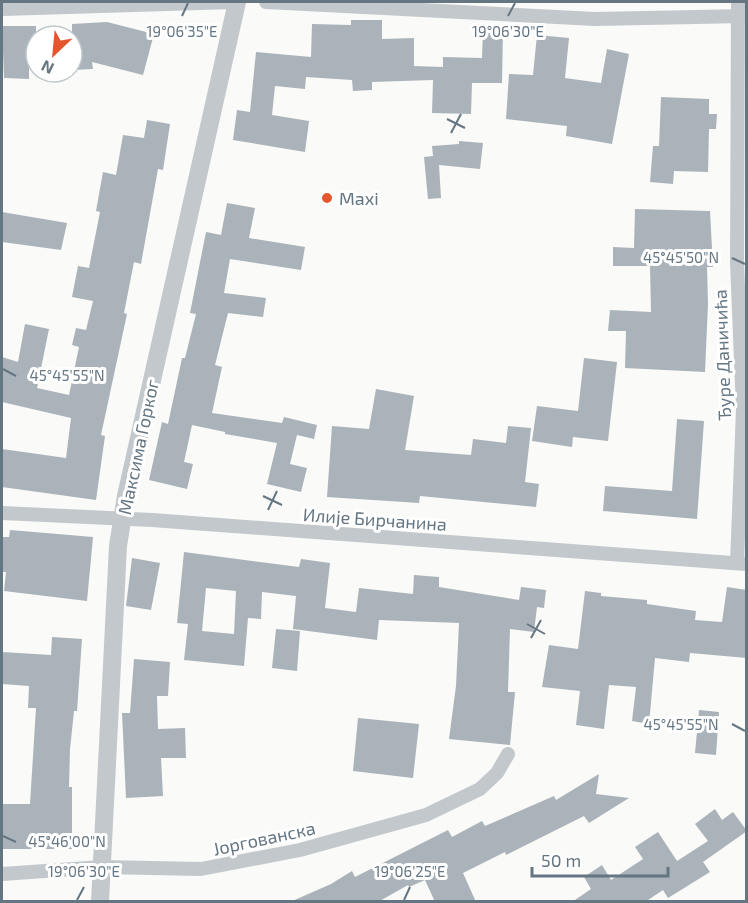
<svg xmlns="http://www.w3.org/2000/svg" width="748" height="903" font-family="'Exo 2',sans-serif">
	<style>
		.building { fill: #aab3b9; fill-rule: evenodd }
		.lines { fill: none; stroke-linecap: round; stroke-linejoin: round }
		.minor { stroke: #c3c8cc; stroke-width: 14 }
		.tertiary { stroke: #c3c8cc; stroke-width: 18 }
		.ticks { fill: none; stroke: #657683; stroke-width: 2 }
		.poi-dot { fill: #e4572e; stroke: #fff; stroke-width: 2 }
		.labels { text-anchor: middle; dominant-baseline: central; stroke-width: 6; stroke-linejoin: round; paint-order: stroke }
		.poi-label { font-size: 18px; fill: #657683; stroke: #fff; text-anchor: start }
		.street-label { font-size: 18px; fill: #657683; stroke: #fff }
		.ticks-label { font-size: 15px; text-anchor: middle; fill: #657683; stroke: #fff; stroke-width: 6; stroke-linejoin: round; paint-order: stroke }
	</style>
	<rect width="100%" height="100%" fill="#fafaf8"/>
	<!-- building -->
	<g class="building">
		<path d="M 351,20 L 382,20 L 382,39 L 414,38 L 414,66 L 443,67 L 443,57 L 482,58 L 483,29 L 503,30 L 502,83 L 472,83 L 471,114 L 432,113 L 433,80 L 372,82 L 372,90 L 353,91 L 352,80 L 306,77 L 305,89 L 275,86 L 272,115 L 309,121 L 305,152 L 233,140 L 237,110 L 250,112 L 256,52 L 311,57 L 312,24 L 351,25 Z"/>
		<path d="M 107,22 L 154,34 L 143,75 L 92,62 L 93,69 L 72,70 L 72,24 Z"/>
		<path d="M 2,26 L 36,26 L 36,59 L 29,59 L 29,79 L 4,78 Z"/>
		<path d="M 537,35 L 569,38 L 565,78 L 601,83 L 607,49 L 629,54 L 612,144 L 566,136 L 567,126 L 506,119 L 509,74 L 533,75 Z"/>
		<path d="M 661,97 L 709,99 L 709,114 L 717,114 L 716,129 L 709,129 L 708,172 L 674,171 L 673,184 L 650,182 L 653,146 L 659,146 Z"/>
		<path d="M 147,120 L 170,124 L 163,170 L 158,169 L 141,264 L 134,262 L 124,313 L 127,314 L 101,435 L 105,436 L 96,500 L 2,487 L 2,449 L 66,458 L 71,418 L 2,402 L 2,357 L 18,362 L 25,324 L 49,329 L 37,388 L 69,395 L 79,347 L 72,345 L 76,328 L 86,330 L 93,301 L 72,297 L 78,266 L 89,268 L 100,212 L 96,211 L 103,172 L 116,175 L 123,135 L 144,138 Z"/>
		<path d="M 459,141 L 483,143 L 480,169 L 439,165 L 441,198 L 428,199 L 424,157 L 433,156 L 432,146 L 459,144 Z"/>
		<path d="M 227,203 L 255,208 L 249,238 L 305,247 L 301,270 L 230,259 L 224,293 L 266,298 L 263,317 L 228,313 L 215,365 L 222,367 L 212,413 L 282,423 L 284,417 L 317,425 L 314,439 L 297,435 L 290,464 L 307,468 L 301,492 L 267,484 L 277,443 L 225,434 L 225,432 L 192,425 L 184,462 L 193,464 L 187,489 L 149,480 L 162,422 L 168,424 L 182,358 L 185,358 L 196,314 L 190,313 L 206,232 L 221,235 Z"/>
		<path d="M 635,209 L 710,211 L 713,267 L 707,267 L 708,304 L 705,372 L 625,368 L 626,331 L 608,331 L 610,310 L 651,312 L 650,266 L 613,266 L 613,247 L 634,248 Z"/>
		<path d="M 2,212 L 67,223 L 61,250 L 2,242 Z"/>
		<path d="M 584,358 L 617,362 L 608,441 L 573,437 L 572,447 L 532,441 L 537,406 L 578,411 Z"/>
		<path d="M 376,389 L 414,396 L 405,450 L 471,455 L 473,439 L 506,443 L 508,426 L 531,428 L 525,482 L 539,484 L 536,507 L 420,496 L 419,503 L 327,497 L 332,426 L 369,429 Z"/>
		<path d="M 677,419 L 704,421 L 697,519 L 603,511 L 605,486 L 672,491 Z"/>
		<path d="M 10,530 L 93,537 L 87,601 L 4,591 L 6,572 L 2,572 L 2,537 L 9,537 Z"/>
		<path d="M 184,552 L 299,567 L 301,559 L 330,563 L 325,608 L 356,612 L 359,588 L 413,594 L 414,575 L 439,577 L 439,587 L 519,600 L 521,587 L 546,590 L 544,608 L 537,607 L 534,632 L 510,629 L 508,692 L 515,692 L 510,745 L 449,739 L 456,686 L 459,623 L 379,620 L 377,640 L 293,629 L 296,596 L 262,592 L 261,619 L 248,618 L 244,666 L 184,660 L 188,624 L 177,623 ZM 206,588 L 236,591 L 234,634 L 202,631 Z"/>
		<path d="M 132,558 L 160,563 L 151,610 L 126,606 Z"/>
		<path d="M 727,587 L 747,590 L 747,658 L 690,653 L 689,662 L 655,658 L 649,724 L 632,721 L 636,687 L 609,685 L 604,729 L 576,725 L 580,691 L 542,687 L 549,645 L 578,649 L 585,591 L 601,593 L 601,596 L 647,600 L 647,604 L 696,611 L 695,620 L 722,622 Z"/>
		<path d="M 276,629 L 300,631 L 297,671 L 272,668 Z"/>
		<path d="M 52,637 L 82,639 L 77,711 L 74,711 L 70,749 L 69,787 L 72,787 L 72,849 L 2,849 L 2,804 L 30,804 L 36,708 L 28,708 L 29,686 L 2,684 L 2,652 L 51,655 Z"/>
		<path d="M 134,659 L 170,662 L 168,696 L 157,696 L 158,729 L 185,728 L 186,758 L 161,758 L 163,796 L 126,798 L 122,713 L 130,713 Z"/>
		<path d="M 699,710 L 719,712 L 716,755 L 695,753 Z"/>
		<path d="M 358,718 L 419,724 L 413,778 L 353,771 Z"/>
		<path d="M 599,774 L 596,794 L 629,798 L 589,823 L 584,816 L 506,855 L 505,852 L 463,873 L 476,902 L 435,902 L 425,880 L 409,887 L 408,885 L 378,902 L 290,902 L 331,884 L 352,871 L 355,877 L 448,830 L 452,837 L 482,821 L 485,826 L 554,796 L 556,800 Z"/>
		<path d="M 715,809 L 722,820 L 733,812 L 747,831 L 703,862 L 710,872 L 668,898 L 663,890 L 645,902 L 572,902 L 591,889 L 584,877 L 602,865 L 611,880 L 643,859 L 635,847 L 658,832 L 677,861 L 708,841 L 695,824 Z"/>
	</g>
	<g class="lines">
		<!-- minor -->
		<g class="minor">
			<path d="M 266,2 L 595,19 L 746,16"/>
			<path d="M 2,9 L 233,2"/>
			<path d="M 2,513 L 152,520 L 746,564"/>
			<path d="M 737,563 L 743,410 L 737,262 L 738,2"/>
			<path d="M 2,874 L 102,867 L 201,869 L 300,850 L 426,815 L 480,789 L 497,773 L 508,754"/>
		</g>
		<!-- tertiary -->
		<path class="tertiary" d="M 100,902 L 118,546 L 126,496 L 237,2"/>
	</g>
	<!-- ticks -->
	<path class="ticks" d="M 182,16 L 188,3M 508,16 L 515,3M 447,119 L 465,128M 451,133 L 461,114M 732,258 L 745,264M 3,369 L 16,376M 263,496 L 282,505M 268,510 L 277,491M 527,624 L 545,634M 531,638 L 541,620M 732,724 L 745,731M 3,836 L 16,842M 77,900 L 84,887M 404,900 L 410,887"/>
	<!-- markers -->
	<circle class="poi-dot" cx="327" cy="198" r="6"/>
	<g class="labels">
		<!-- poi labels -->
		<g class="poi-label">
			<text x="339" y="198">Maxi</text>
		</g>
		<!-- street labels -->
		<g class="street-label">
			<text transform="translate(722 355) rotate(-92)">Ђуре Даничића</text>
			<text transform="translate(138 447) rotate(-78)">Максима Горког</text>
			<text transform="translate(375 519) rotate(4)">Илије Бирчанина</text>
			<text transform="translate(264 838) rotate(-12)">Јоргованска</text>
		</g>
	</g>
	<g class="ticks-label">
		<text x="508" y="37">19°06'30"E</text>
		<text x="182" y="37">19°06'35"E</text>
		<text x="681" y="263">45°45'50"N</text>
		<text x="67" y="381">45°45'55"N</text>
		<text x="681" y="730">45°45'55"N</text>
		<text x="67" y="847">45°46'00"N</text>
		<text x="84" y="877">19°06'30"E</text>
		<text x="410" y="877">19°06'25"E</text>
	</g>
	<!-- border -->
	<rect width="748" height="903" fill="none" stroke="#657683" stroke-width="6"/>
	<!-- north arrow -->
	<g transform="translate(54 54) rotate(206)"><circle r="28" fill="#ffffff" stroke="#c1c8cd" stroke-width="1.5"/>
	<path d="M0-4.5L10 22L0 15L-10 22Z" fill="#e4572e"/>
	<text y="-9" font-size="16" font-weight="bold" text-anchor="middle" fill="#657683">N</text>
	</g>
	<!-- scale -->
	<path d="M532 867v9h136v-9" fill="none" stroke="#657683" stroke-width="3"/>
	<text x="541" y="867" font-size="18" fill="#657683" stroke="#ffffff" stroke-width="4.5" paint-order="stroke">50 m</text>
</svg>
